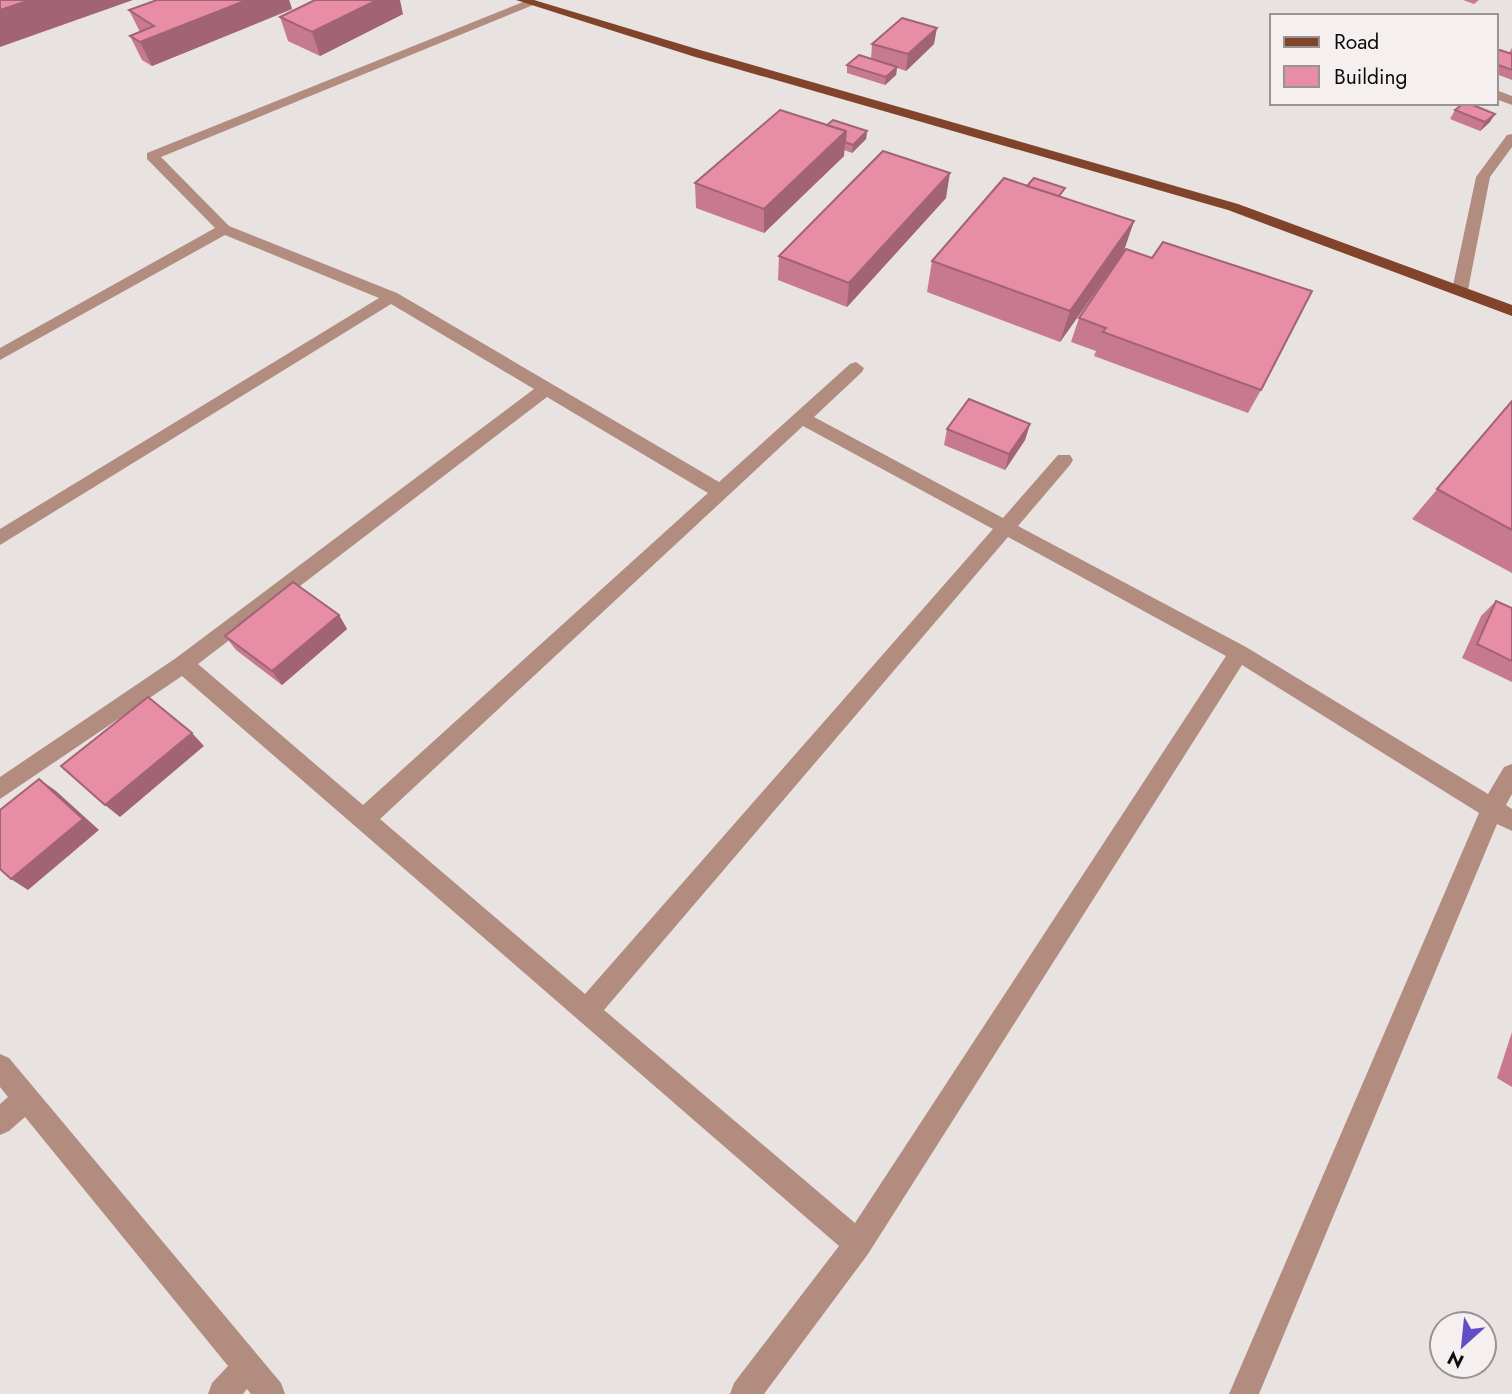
<svg xmlns="http://www.w3.org/2000/svg" width="1512" height="1394" font-family="Jost,sans-serif">
	<style>
		.lines { fill: none; stroke-linecap: round; stroke-linejoin: round }
		.minor { fill: #b28d7f; fill-rule: evenodd }
		.major { fill: #82432b; fill-rule: evenodd }
		.wall { fill: #c7798f }
		.shaded-wall { fill: #a26374 }
		.building { fill: #e78da6; stroke: #a26374; stroke-width: 2 }
	</style>
	<rect width="100%" height="100%" fill="#e8e2e1"/>
	<g class="lines">
		<!-- minor -->
		<g class="minor">
			<path d="M 528,0 L 538,3 L 161,157 L 229,226 L 397,293 L 719,482 L 850,364 L 856,362 L 864,368 L 862,372 L 814,417 L 1003,518 L 1058,455 L 1070,455 L 1073,460 L 1070,465 L 1018,526 L 1246,647 L 1488,794 L 1504,767 L 1512,764 L 1512,794 L 1506,805 L 1512,809 L 1512,831 L 1497,824 L 1259,1394 L 1229,1394 L 1479,813 L 1242,665 L 868,1254 L 764,1394 L 730,1394 L 734,1383 L 839,1246 L 182,676 L 0,799 L 0,777 L 176,658 L 534,389 L 391,304 L 0,545 L 0,529 L 379,298 L 225,235 L 0,360 L 0,348 L 215,228 L 147,159 L 147,153 ZM 547,397 L 708,493 L 363,805 L 198,664 ZM 803,426 L 993,529 L 585,994 L 380,819 ZM 1008,537 L 1226,656 L 855,1223 L 604,1010 Z"/>
			<path d="M 1496,90 L 1512,96 L 1512,105 L 1496,99 Z"/>
			<path d="M 1512,134 L 1512,147 L 1490,177 L 1468,290 L 1466,293 L 1454,293 L 1452,290 L 1476,177 L 1507,135 Z"/>
			<path d="M 0,1054 L 9,1058 L 35,1089 L 281,1383 L 285,1394 L 251,1394 L 247,1389 L 243,1394 L 208,1394 L 212,1383 L 228,1366 L 25,1117 L 9,1131 L 0,1135 L 0,1104 L 8,1097 L 0,1087 Z"/>
		</g>
		<!-- major -->
		<path class="major" d="M 516,0 L 534,0 L 700,50 L 1238,204 L 1512,305 L 1512,316 L 1228,210 L 692,56 Z"/>
	</g>
	<!-- wall -->
	<g class="wall">
		<path d="M 157,0 L 289,0 L 292,9 L 152,66 L 142,60 L 130,36 L 140,32 L 129,10 Z"/>
		<path d="M 1463,0 L 1479,0 L 1474,4 Z"/>
		<path d="M 403,14 L 320,56 L 288,41 L 280,17 Z"/>
		<path d="M 872,44 L 934,44 L 906,71 L 897,68 L 896,75 L 885,85 L 847,73 L 847,65 L 871,59 Z"/>
		<path d="M 1512,48 L 1512,80 L 1496,74 L 1496,53 L 1509,53 Z"/>
		<path d="M 1455,110 L 1490,122 L 1480,131 L 1450,119 Z"/>
		<path d="M 867,131 L 866,139 L 852,153 L 844,150 L 844,156 L 764,233 L 696,208 L 695,183 Z"/>
		<path d="M 1062,197 L 1134,221 L 1123,253 L 1060,342 L 927,292 L 932,261 Z"/>
		<path d="M 946,198 L 847,307 L 778,280 L 779,256 Z"/>
		<path d="M 1126,249 L 1261,390 L 1248,413 L 1094,356 L 1096,351 L 1071,342 L 1079,318 Z"/>
		<path d="M 1512,401 L 1512,573 L 1412,519 Z"/>
		<path d="M 1030,424 L 1025,440 L 1005,470 L 944,445 L 947,429 Z"/>
		<path d="M 1496,601 L 1512,608 L 1512,682 L 1462,658 L 1481,616 Z"/>
		<path d="M 339,615 L 347,629 L 282,685 L 236,650 L 225,636 Z"/>
		<path d="M 1512,1032 L 1512,1087 L 1497,1078 Z"/>
	</g>
	<!-- shaded-wall -->
	<g class="shaded-wall">
		<path d="M 30,0 L 133,0 L 0,47 L 0,10 Z"/>
		<path d="M 247,0 L 289,0 L 292,9 L 152,66 L 140,42 Z"/>
		<path d="M 377,0 L 400,0 L 403,14 L 320,56 L 312,32 Z"/>
		<path d="M 937,28 L 934,44 L 906,71 L 908,54 Z"/>
		<path d="M 897,67 L 896,75 L 885,85 L 886,77 Z"/>
		<path d="M 1495,114 L 1490,122 L 1480,131 L 1485,122 Z"/>
		<path d="M 846,131 L 844,156 L 764,233 L 764,209 Z"/>
		<path d="M 867,131 L 866,139 L 852,153 L 853,145 Z"/>
		<path d="M 950,173 L 946,198 L 847,307 L 849,283 Z"/>
		<path d="M 1134,221 L 1123,253 L 1060,342 L 1070,311 Z"/>
		<path d="M 1030,424 L 1025,440 L 1005,470 L 1009,454 Z"/>
		<path d="M 339,615 L 347,629 L 282,685 L 272,671 Z"/>
		<path d="M 192,733 L 204,746 L 120,817 L 105,805 Z"/>
		<path d="M 39,779 L 56,791 L 99,830 L 28,890 L 11,879 Z"/>
	</g>
	<!-- building -->
	<g class="building">
		<path d="M 0,0 L 30,0 L 0,10 Z"/>
		<path d="M 157,0 L 247,0 L 140,42 L 130,36 L 154,26 L 129,10 Z"/>
		<path d="M 315,0 L 377,0 L 312,32 L 280,17 Z"/>
		<path d="M 902,18 L 937,28 L 908,54 L 872,44 Z"/>
		<path d="M 1500,50 L 1512,54 L 1512,70 L 1496,64 L 1496,53 Z"/>
		<path d="M 859,55 L 897,67 L 886,77 L 847,65 Z"/>
		<path d="M 1464,103 L 1468,103 L 1495,114 L 1485,122 L 1455,110 Z"/>
		<path d="M 780,110 L 846,131 L 764,209 L 695,183 Z"/>
		<path d="M 833,120 L 867,131 L 853,145 L 845,142 L 846,131 L 827,125 Z"/>
		<path d="M 883,151 L 950,173 L 849,283 L 779,256 Z"/>
		<path d="M 1004,178 L 1134,221 L 1070,311 L 932,261 Z"/>
		<path d="M 1034,178 L 1065,188 L 1059,196 L 1027,186 Z"/>
		<path d="M 1163,242 L 1312,291 L 1261,390 L 1103,332 L 1106,328 L 1079,318 L 1126,249 L 1152,258 Z"/>
		<path d="M 969,399 L 1030,424 L 1009,454 L 947,429 Z"/>
		<path d="M 1512,401 L 1512,530 L 1437,489 Z"/>
		<path d="M 293,582 L 339,615 L 272,671 L 225,636 Z"/>
		<path d="M 1496,601 L 1512,608 L 1512,661 L 1477,644 Z"/>
		<path d="M 148,697 L 192,733 L 105,805 L 61,766 Z"/>
		<path d="M 39,779 L 83,819 L 11,879 L 0,869 L 0,810 Z"/>
	</g>
	<!-- legend -->
	<rect x="1270" y="14" width="228" height="91" fill="#f5efef" stroke="#989494" stroke-width="2"/>
	<rect x="1284" y="37" width="35" height="10" fill="#82432b" stroke="#989494" stroke-width="2"/>
	<text x="1334" y="49" font-size="21" fill="#0d0b0b">Road</text>
	<rect x="1284" y="66" width="35" height="21" fill="#e78da6" stroke="#989494" stroke-width="2"/>
	<text x="1334" y="84" font-size="21" fill="#0d0b0b">Building</text>
	<!-- north arrow -->
	<g transform="translate(1463 1345) rotate(207)"><circle r="33" fill="#f5efef" stroke="#989494" stroke-width="2"/>
	<path d="M0-5L12 26L0 18L-12 26Z" fill="#614ec6"/>
	<text y="-10" font-size="19" font-weight="bold" text-anchor="middle" fill="#0d0b0b">N</text>
	</g>
</svg>
